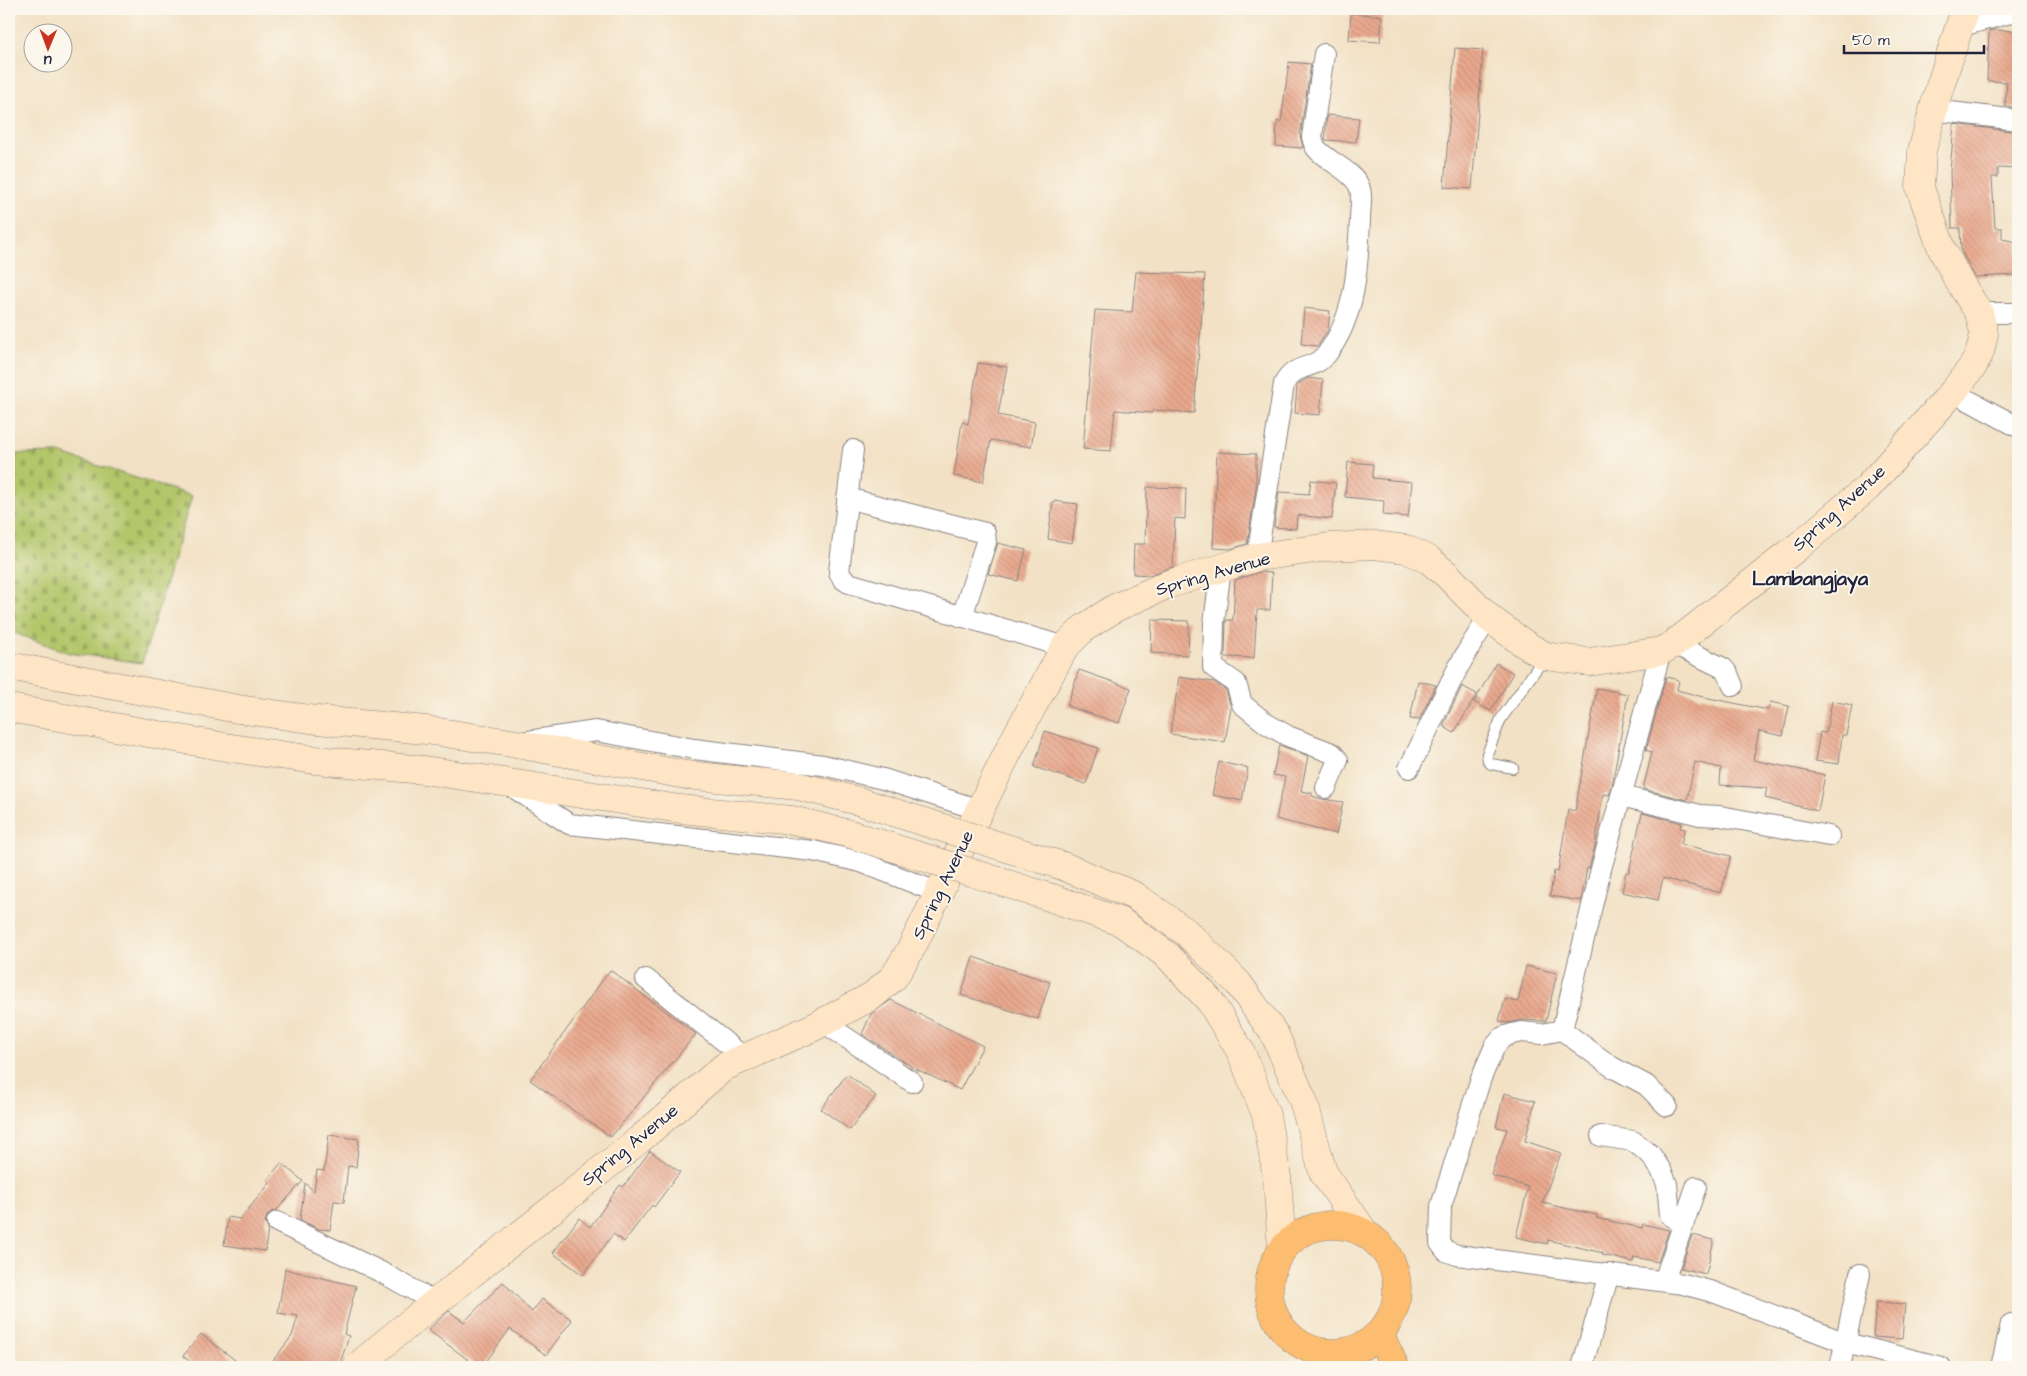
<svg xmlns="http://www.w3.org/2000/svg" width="2027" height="1376" font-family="'Architects Daughter',sans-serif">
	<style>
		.cemetery { fill: url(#cemetery-stones); stroke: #6b7452 }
		.building { fill: url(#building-back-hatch) }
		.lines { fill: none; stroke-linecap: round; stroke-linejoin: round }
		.lane-casing { stroke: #8a8280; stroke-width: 12 }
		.street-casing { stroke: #8a8280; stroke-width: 22 }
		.secondary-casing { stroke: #8a8280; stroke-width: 29 }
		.primary-casing { stroke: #8a8280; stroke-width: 29 }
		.lane { stroke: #fff; stroke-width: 10 }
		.street { stroke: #fff; stroke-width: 20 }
		.secondary { stroke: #fee5c5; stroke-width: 28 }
		.primary { stroke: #fcbd6f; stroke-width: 28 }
		.secondary-bridge-casing { stroke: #8a8280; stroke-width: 29; stroke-linecap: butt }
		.secondary-bridge { stroke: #fee5c5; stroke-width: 28 }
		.labels { text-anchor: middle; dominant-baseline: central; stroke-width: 4; stroke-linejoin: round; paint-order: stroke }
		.street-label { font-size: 18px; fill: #22223b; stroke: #fbf7ec }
		.quarter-label { font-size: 20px; font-weight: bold; fill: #22223b; stroke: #fbf7ec }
	</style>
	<defs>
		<pattern id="cemetery-stones" width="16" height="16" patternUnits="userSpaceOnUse" patternTransform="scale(1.25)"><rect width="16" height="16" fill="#b4c66a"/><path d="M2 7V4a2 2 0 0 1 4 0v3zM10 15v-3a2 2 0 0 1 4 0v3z" fill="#9aaa5d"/></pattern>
		<pattern id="building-back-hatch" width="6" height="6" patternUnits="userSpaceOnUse" patternTransform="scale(1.25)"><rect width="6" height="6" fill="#e9a98e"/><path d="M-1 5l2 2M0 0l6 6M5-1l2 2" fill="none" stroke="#c8917b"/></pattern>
	</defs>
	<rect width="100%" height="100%" fill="#fbf7ec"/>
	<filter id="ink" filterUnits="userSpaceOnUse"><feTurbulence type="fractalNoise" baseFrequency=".02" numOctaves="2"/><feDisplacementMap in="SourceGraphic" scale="10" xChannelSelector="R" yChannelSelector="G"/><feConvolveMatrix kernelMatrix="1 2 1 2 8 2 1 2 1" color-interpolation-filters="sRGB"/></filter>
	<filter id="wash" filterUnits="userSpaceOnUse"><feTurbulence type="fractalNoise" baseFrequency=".0096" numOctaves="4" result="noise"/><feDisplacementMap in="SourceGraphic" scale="20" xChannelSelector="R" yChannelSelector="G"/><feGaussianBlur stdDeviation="1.12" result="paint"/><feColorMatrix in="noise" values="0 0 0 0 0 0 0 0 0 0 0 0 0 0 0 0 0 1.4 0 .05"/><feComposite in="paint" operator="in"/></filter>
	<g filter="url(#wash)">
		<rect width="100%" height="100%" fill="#f2e1c4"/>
		<!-- cemetery -->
		<path class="cemetery" d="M 59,453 L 192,496 L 142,663 L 69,653 L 9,631 L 9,489 L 16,454 Z"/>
		<g id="blocks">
			<!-- building -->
			<g class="building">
				<path d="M 1351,13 L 1382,16 L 1380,42 L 1349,40 Z"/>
				<path d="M 1993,30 L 2018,31 L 2018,108 L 2005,106 L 2007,82 L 1987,81 L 1989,31 Z"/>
				<path d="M 1455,48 L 1483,50 L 1472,189 L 1444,187 Z"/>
				<path d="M 1289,62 L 1311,64 L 1300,135 L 1303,148 L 1276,146 L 1277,121 L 1281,122 Z"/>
				<path d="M 1327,115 L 1359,118 L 1356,142 L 1325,140 Z"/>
				<path d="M 1954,124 L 2018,132 L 2018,169 L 1998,168 L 1998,177 L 1992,177 L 1995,228 L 2002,228 L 2002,239 L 2018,242 L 2018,275 L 1975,277 L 1961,251 L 1960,228 L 1952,228 L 1950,172 Z"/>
				<path d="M 1136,272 L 1205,274 L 1194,413 L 1153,410 L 1152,413 L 1115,410 L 1111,451 L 1083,449 L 1095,310 L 1132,312 Z"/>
				<path d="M 1304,308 L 1330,311 L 1328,330 L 1318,346 L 1301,344 Z"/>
				<path d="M 978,363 L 1007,367 L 998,415 L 1035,422 L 1031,447 L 991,440 L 983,482 L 954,476 L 962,422 L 968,424 Z"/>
				<path d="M 1308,378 L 1323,380 L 1320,415 L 1295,413 L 1297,385 Z"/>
				<path d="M 1217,452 L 1256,454 L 1256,490 L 1247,544 L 1230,549 L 1213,548 Z"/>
				<path d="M 1348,462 L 1373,464 L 1372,478 L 1412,482 L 1408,517 L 1383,515 L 1384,501 L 1345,497 Z"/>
				<path d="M 1311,480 L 1336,483 L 1332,519 L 1297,515 L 1296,529 L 1274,527 L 1279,492 L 1309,494 Z"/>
				<path d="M 1147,487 L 1186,488 L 1185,519 L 1175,518 L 1173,567 L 1150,575 L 1133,574 L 1134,544 L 1145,544 Z"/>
				<path d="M 1053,501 L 1078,504 L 1072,543 L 1048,539 Z"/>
				<path d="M 998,543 L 1026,550 L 1018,581 L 988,574 Z"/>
				<path d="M 1260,572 L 1272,573 L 1270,610 L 1257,610 L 1254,658 L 1225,657 L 1226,620 L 1233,620 L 1235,580 Z"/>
				<path d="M 1152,620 L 1189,621 L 1188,655 L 1151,653 Z"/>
				<path d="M 1496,663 L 1513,673 L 1491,711 L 1474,702 Z"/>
				<path d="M 1079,670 L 1131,688 L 1119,723 L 1067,706 Z"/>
				<path d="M 1179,677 L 1214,682 L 1226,690 L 1231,707 L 1225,742 L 1170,734 Z"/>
				<path d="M 1666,677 L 1679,680 L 1677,690 L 1699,696 L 1768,710 L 1770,702 L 1789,706 L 1783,736 L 1759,731 L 1753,760 L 1825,775 L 1818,811 L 1765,798 L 1767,788 L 1720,785 L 1721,768 L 1695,762 L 1687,800 L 1643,789 L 1652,752 L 1646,750 Z"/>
				<path d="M 1418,681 L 1436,685 L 1419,720 L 1410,719 Z"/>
				<path d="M 1462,686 L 1477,694 L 1454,733 L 1443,726 Z"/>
				<path d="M 1597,688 L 1628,694 L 1612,786 L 1609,795 L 1603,794 L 1595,846 L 1589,869 L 1587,868 L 1581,901 L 1550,896 L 1554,871 L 1558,872 L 1568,809 L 1575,811 Z"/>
				<path d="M 1832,701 L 1852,705 L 1846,735 L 1842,735 L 1839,764 L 1815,761 L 1820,732 L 1826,733 Z"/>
				<path d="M 1045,731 L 1098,748 L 1086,784 L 1034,767 Z"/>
				<path d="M 1279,745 L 1308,756 L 1301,791 L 1312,793 L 1312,796 L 1322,799 L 1343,802 L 1336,834 L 1276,819 L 1285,777 L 1273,775 Z"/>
				<path d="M 1219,762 L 1248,768 L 1242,801 L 1212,795 Z"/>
				<path d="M 1642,813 L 1682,823 L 1680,828 L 1685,829 L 1681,844 L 1731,856 L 1721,893 L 1663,878 L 1658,900 L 1622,892 L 1626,872 L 1629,872 Z"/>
				<path d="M 973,957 L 1050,982 L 1038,1019 L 961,995 Z"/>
				<path d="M 1526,966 L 1557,973 L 1546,1021 L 1522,1020 L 1507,1023 L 1499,1021 L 1505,999 L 1518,1002 Z"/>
				<path d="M 610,970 L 696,1034 L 611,1137 L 530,1080 Z"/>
				<path d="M 891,1000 L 983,1046 L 960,1090 L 912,1067 L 862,1034 L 871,1014 Z"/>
				<path d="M 847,1074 L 876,1096 L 850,1130 L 821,1109 Z"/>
				<path d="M 1504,1093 L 1535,1101 L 1525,1141 L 1561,1153 L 1542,1203 L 1597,1215 L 1596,1218 L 1642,1228 L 1643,1224 L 1669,1230 L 1658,1262 L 1634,1257 L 1633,1262 L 1602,1255 L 1603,1253 L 1548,1240 L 1547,1244 L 1516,1237 L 1528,1187 L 1491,1175 L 1507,1129 L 1496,1127 Z"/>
				<path d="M 329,1135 L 359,1139 L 356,1167 L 348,1166 L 344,1202 L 334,1201 L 330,1230 L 319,1229 L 300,1220 L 305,1183 L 314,1191 L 317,1170 L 324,1171 Z"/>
				<path d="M 650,1151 L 680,1172 L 654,1207 L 652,1205 L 624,1242 L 613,1234 L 583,1275 L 553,1253 L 579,1218 L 590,1227 L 620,1185 L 623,1187 Z"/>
				<path d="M 281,1163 L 303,1181 L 277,1210 L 271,1212 L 267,1216 L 265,1223 L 268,1229 L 265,1251 L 224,1245 L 228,1217 L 240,1219 L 270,1183 L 267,1180 Z"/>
				<path d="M 1692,1235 L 1714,1240 L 1706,1274 L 1681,1268 Z"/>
				<path d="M 285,1269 L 356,1286 L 344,1334 L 349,1336 L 339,1367 L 268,1367 L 292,1336 L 298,1316 L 278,1313 Z"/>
				<path d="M 503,1282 L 532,1312 L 542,1299 L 572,1320 L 546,1355 L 510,1329 L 482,1367 L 478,1367 L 428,1330 L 449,1311 L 464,1322 Z"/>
				<path d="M 1876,1302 L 1905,1304 L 1902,1339 L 1873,1337 Z"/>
				<path d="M 201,1334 L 244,1367 L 197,1367 L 183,1356 Z"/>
			</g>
		</g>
	</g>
	<g filter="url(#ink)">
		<use href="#blocks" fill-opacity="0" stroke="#8a8280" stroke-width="1"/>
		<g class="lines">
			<defs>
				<path id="lane" d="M 1513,768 L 1491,764 L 1488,761 L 1487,754 L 1501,719 L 1544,658"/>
				<g id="street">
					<path d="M 1961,26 L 2018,11"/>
					<path d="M 1933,110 L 2018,120"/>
					<path d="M 1979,313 L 2018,313"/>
					<path d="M 1953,392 L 2018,427"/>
					<path d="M 853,450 L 839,572 L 843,579 L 849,583 L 1065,647"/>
					<path d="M 847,498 L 985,533 L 986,542 L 962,617"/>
					<path d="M 1257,557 L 1284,384 C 1294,363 1314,370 1326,355 C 1356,317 1358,266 1360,220 C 1360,210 1363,195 1359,186 C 1352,170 1326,161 1316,148 C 1314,145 1313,140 1312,137 L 1324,54"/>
					<path d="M 1221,568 L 1214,623 L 1213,667 L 1236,683 L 1242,704 L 1267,724 L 1288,736 L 1332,753 L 1338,760 L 1326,788"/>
					<path d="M 1674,644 L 1723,668 L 1728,674 L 1733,686"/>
					<path d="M 1661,651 L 1601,869 L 1562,1030 L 1542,1034 L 1521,1032 L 1512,1034 L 1503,1037 L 1495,1046 L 1481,1078 L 1441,1206 L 1440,1243 L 1446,1251 L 1457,1255 L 1683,1284 L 1713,1292 L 1846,1343 L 1941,1367"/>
					<path d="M 528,741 L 596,731 L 694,749 L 823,765 L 883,779 L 980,810"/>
					<path d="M 1409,768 C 1435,718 1455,664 1489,618"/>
					<path d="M 511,786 L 569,824 L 813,851 L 861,862 L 939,893"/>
					<path d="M 1621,796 L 1700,815 L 1720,816 L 1829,836"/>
					<path d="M 646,979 L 745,1058"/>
					<path d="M 823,1022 L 912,1082"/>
					<path d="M 1562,1030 L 1612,1067 L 1646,1085 L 1667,1106"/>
					<path d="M 1601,1136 L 1633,1141 L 1651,1155 L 1661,1170 L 1667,1184 L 1670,1215 L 1683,1224"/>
					<path d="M 277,1222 L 381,1272 L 435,1302"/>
					<path d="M 1664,1281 L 1696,1187"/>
					<path d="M 1582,1367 L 1609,1274"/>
					<path d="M 1840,1367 L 1860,1274"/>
					<path d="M 2001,1367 L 2011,1324"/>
				</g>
				<g id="secondary">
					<path d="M 9,666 L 238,709 L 317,720 L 426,730 L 511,743 L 686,775 L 798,786 L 858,801"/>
					<path d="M 9,708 L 231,748 L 315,760 L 424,770 L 680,809 L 792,820 L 850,834"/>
					<path d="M 1063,866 L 1135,896 L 1186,932 L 1238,983 L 1275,1035 L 1304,1103 L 1323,1172 L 1364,1232"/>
					<path d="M 1052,898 L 1121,922 L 1168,956 L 1210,1001 L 1241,1052 L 1266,1115 L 1277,1177 L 1282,1248"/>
					<path d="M 357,1367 L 391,1338 L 639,1140 L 724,1067 L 814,1027 L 872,996 L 894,977 L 911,949 L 1013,742 L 1065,647 L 1084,628 L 1115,608 L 1166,585 L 1257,557 L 1329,547 L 1374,545 L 1406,549 L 1429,560 L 1446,574 L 1489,618 L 1523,643 L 1545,656 L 1589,662 L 1661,651 L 1674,644 L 1800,545 L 1867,488 L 1953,392 L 1973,366 L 1980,352 L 1984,334 L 1979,313 L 1957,278 L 1942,249 L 1920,188 L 1922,151 L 1937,96 L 1965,9"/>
				</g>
				<g id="primary">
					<circle cx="1333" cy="1289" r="64"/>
					<path d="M 1380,1335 L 1395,1367"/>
				</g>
			</defs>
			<!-- lane casing -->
			<use href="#lane" class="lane-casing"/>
			<!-- street casing -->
			<use href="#street" class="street-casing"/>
			<!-- secondary casing -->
			<use href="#secondary" class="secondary-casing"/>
			<!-- primary casing -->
			<use href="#primary" class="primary-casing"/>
			<!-- lane -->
			<use href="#lane" class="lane"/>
			<!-- street -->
			<use href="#street" class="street"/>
			<!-- secondary -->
			<use href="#secondary" class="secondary"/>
			<!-- primary -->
			<use href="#primary" class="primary"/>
			<defs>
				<g id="secondary-bridge">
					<path d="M 858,801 L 1063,866"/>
					<path d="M 850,834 L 1052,898"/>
				</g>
			</defs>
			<!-- secondary-bridge casing -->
			<use href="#secondary-bridge" class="secondary-bridge-casing"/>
			<!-- secondary-bridge -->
			<use href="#secondary-bridge" class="secondary-bridge"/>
		</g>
	</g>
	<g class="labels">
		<!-- street labels -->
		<g class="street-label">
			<text transform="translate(1839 508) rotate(-42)">Spring Avenue</text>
			<text transform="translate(1213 574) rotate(-16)">Spring Avenue</text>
			<text transform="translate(943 885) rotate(-64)">Spring Avenue</text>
			<text transform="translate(630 1145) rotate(-39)">Spring Avenue</text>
		</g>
		<!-- quarter labels -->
		<g class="quarter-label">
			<text x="1810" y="579">Lambangjaya</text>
		</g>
	</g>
	<!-- margin -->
	<rect width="2027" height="1376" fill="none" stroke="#fbf7ec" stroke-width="30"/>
	<!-- north arrow -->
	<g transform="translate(48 48) rotate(181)"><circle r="24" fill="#fbf7ec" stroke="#a4a2a5"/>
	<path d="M0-4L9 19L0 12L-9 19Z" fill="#c8321e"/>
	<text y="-8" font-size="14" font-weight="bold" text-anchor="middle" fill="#22223b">U</text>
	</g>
	<!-- scale -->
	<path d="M1844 45v8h140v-8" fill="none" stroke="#22223b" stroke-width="2.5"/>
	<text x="1852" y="45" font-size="15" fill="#22223b" stroke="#fbf7ec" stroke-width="4" paint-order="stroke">50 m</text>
</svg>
